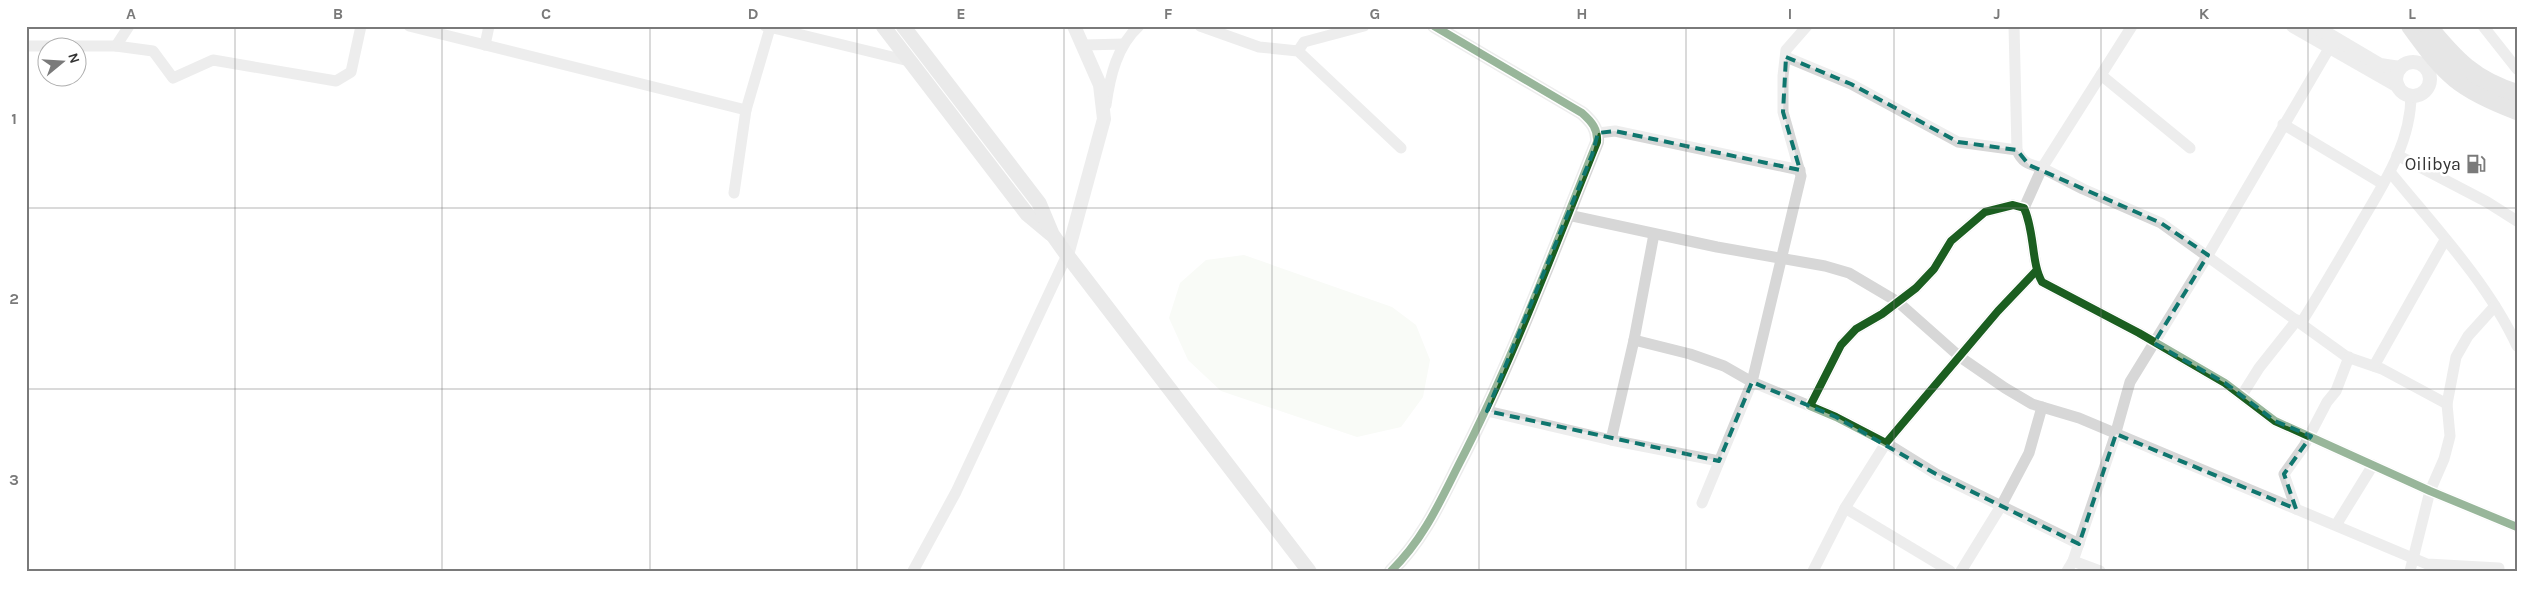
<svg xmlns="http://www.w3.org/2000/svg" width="2543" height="597" font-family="Karla,sans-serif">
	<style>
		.green { fill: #f1f5ed }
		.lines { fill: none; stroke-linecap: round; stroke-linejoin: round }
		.minor { stroke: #d7d7d7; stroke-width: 11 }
		.tertiary { stroke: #d7d7d7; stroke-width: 14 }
		.secondary { stroke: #d0d0d0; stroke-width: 15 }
		.trunk { stroke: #c7c7c7; stroke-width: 18 }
		.cycleway-casing { stroke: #fff; stroke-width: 11 }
		.cycleway { stroke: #1b5e20; stroke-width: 8 }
		.marked { fill: none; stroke: #0f766e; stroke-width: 4; stroke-dasharray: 10 6; stroke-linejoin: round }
		.grid { fill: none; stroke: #7a7a7a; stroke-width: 1; stroke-opacity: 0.55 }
		.labels { text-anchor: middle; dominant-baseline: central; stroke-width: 5; stroke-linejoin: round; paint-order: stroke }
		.poi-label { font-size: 18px; fill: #333; stroke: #fff; text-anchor: end }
		.neatline { fill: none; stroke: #7a7a7a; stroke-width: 2 }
		.grid-label { font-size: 16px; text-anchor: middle; font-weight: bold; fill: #7a7a7a }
	</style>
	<rect width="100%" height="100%" fill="#fff"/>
	<!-- green -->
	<path class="green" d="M 1244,255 L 1392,307 L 1416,325 L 1430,360 L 1423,397 L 1401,427 L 1357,437 L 1221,391 L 1188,360 L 1169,318 L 1180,283 L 1206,260 Z"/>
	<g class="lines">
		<!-- minor -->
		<g class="minor">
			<path d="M 409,26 L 746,110"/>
			<path d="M 765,26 L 913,62"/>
			<path d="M 1200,26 L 1259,47 L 1298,51 L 1401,148"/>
			<path d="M 2014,26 L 2017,150 C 2022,163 2029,164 2042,168 L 2132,26"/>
			<path d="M 2483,26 L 2517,69"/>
			<path d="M 485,45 L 489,26"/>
			<path d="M 1084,45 L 1124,44"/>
			<path d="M 26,46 L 116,46 L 153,51 L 173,78 L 213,60 L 336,81 L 351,72 L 361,26"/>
			<path d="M 116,46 L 129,26"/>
			<path d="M 1298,51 L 1304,42 L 1364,26"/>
			<path d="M 1786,57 L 1851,84 L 1958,142 L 2017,150"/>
			<path d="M 2101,75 L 2190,148"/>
			<path d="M 1106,105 C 1110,76 1117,46 1139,26"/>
			<path d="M 2283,124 L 2383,184"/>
			<path d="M 1598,133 L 1615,131 L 1800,170"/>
			<path d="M 2397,155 L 2487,202 L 2517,221"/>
			<path d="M 2390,172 C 2434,226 2488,283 2517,346"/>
			<path d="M 734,193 L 746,110 L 770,28"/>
			<path d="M 2024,208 L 2042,168 L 2083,189 L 2161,223 L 2347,357 L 2382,369 L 2447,404"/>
			<path d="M 1568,215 L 1717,247 L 1825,266 L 1849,273 L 1898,302 L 1960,357 L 2005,388 L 2032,404 L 2079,418 L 2427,564 L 2499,568"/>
			<path d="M 2036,271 L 1998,311 L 1886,443 L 1836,417 L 1810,406 L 1841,345 L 1856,329 L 1882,314 L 1916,288 L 1934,269 L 1951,241 L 1985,212 L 2013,205 L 2024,208 C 2035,232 2031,263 2042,282 L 2139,333 L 2225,383 L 2275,421 L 2430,491 L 2517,527"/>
			<path d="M 2301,323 C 2320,293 2338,262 2356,231 C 2380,189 2411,146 2411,95"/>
			<path d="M 1634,340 L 1690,354 L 1724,366 L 1752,382 L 1810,406"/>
			<path d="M 2374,366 L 2445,240"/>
			<path d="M 2242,395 L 2259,368 L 2297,320"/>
			<path d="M 1487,411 L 1611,440 L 1719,461"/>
			<path d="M 1611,440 L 1634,340 L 1654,234"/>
			<path d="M 1702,503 L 1752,382 L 1801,176 L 1783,112 L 1783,76 L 1786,50 L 1807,26"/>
			<path d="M 1845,508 L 1950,571"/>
			<path d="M 2296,509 L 2284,474 L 2304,446 L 2327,402 L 2336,391 L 2349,357"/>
			<path d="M 2336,525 L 2373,465"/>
			<path d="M 2073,561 L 2100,571"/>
			<path d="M 913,571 L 956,492 L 1067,255"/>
			<path d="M 1813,571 L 1845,508 L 1886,443 L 1936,474 L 2079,544"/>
			<path d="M 1961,571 L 2001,506 L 2029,453 L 2042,407"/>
			<path d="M 2067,571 L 2073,561 L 2114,439 L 2130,382 L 2208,255 L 2334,40"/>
			<path d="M 2410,571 L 2430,491 L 2444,459 L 2450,436 L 2447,404 L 2456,357 L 2468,336 L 2495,306"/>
		</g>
		<!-- tertiary -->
		<g class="tertiary">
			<path d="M 2293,26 L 2398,86"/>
			<path d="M 2314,26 L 2380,65 L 2400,68"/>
			<circle cx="2413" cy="79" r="17"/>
			<path d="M 1067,255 L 1104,119 L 1100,85 L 1074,26"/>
			<path d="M 1391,571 C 1422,541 1439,504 1458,466 C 1512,362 1553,251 1597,142 C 1598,129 1592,122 1582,113 L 1434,26"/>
		</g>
		<!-- secondary -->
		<g class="secondary">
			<path d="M 883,26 L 1027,214 L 1051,234"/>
			<path d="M 903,26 L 1039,203 L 1052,234 L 1067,255 L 1309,571"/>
		</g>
		<!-- trunk -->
		<g class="trunk">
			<path d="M 2410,26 C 2446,76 2459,89 2517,111"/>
			<path d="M 2428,26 C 2455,59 2474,80 2517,93"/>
		</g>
		<defs>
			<g id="cycleway">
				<path d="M 2036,271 L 1998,311 L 1886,443 L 1836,417 L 1810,406 L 1841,345 L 1856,329 L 1882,314 L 1916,288 L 1934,269 L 1951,241 L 1985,212 L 2013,205 L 2024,208 C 2035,232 2031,263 2042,282 L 2139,333 L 2225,383 L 2275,421 L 2430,491 L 2517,527"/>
				<path d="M 1391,571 C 1422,541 1439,504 1458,466 C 1512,362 1553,251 1597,142 C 1598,129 1592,122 1582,113 L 1434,26"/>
			</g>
		</defs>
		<!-- cycleway casing -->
		<use href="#cycleway" class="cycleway-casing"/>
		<!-- cycleway -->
		<use href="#cycleway" class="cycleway"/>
	</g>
	<!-- marked area -->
	<path d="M0 0H2543V597H0ZM 1786,57 L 1851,84 L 1958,142 L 2017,150 L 2029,165 L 2161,223 L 2208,255 L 2154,343 L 2225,383 L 2275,421 L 2311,436 L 2284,474 L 2296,509 L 2116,434 L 2079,544 L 1936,474 L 1836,417 L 1752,382 L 1719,461 L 1487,411 L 1592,155 L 1598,133 L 1615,131 L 1800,170 L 1783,112 Z" fill="#fff" fill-opacity=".55" fill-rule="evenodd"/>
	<path class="marked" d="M 1786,57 L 1851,84 L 1958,142 L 2017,150 L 2029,165 L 2161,223 L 2208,255 L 2154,343 L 2225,383 L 2275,421 L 2311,436 L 2284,474 L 2296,509 L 2116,434 L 2079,544 L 1936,474 L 1836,417 L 1752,382 L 1719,461 L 1487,411 L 1592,155 L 1598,133 L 1615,131 L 1800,170 L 1783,112 Z"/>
	<!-- grid -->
	<path class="grid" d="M 235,26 L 235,571M 442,26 L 442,571M 650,26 L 650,571M 857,26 L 857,571M 1064,26 L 1064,571M 1272,26 L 1272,571M 1479,26 L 1479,571M 1686,26 L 1686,571M 1894,26 L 1894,571M 2101,26 L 2101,571M 2308,26 L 2308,571M 26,208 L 2517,208M 26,389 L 2517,389"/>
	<!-- icons -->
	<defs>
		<symbol id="fuel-bare" viewBox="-9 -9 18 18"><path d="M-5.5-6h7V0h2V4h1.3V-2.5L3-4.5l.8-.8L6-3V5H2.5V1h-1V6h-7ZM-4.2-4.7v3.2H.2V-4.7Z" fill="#7a7a7a" stroke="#fff" stroke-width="2.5" paint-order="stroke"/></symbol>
	</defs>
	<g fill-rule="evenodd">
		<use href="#fuel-bare" x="2462" y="150" width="28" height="28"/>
	</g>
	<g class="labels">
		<!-- poi labels -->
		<g class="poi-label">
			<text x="2461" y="164">Oilibya</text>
		</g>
	</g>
	<!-- border -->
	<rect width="2543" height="597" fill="none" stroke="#ffffff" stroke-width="55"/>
	<!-- north arrow -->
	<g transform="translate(62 62) rotate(72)"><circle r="24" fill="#ffffff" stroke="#adadad"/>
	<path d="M0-4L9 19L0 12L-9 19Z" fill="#7a7a7a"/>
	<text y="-8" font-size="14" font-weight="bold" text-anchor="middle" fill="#333333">N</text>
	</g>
	<rect x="28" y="28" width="2488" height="542" class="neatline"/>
	<g class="grid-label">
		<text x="131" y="19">A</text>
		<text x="338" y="19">B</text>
		<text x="546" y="19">C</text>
		<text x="753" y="19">D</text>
		<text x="961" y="19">E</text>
		<text x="1168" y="19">F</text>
		<text x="1375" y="19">G</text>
		<text x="1582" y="19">H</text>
		<text x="1790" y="19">I</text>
		<text x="1997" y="19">J</text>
		<text x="2204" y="19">K</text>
		<text x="2412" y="19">L</text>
		<text x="14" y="124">1</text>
		<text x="14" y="304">2</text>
		<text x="14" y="485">3</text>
	</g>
</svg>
